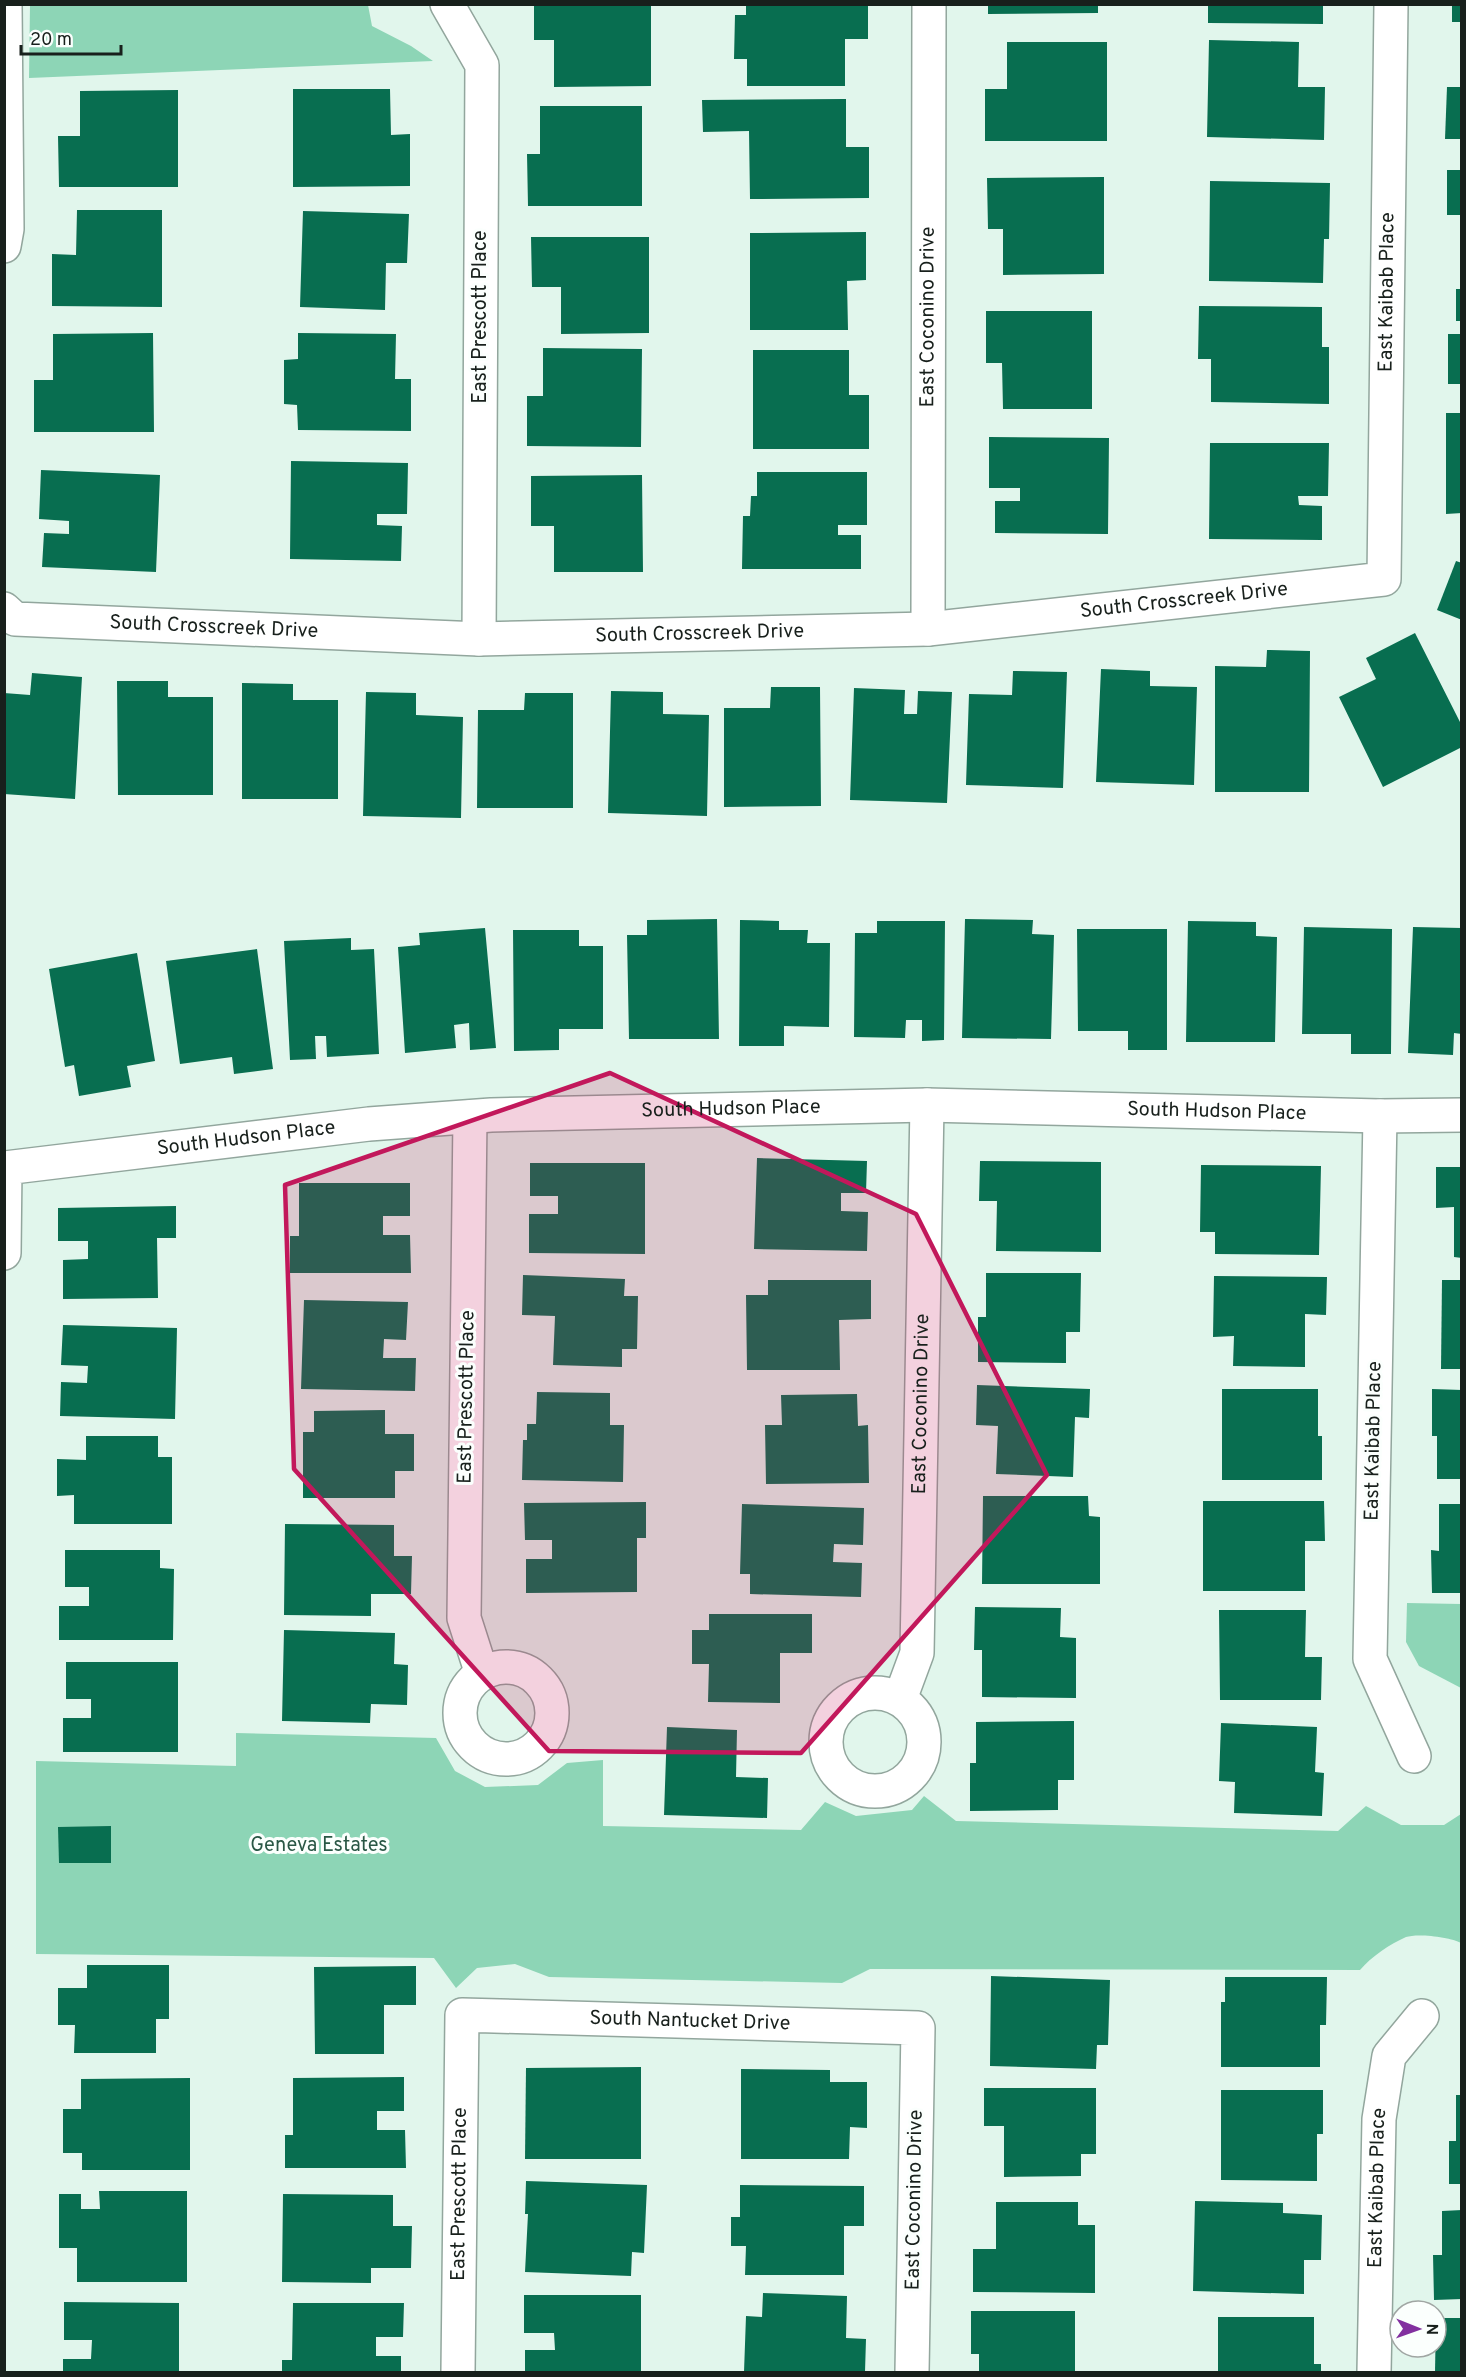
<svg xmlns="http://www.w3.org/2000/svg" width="1466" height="2377" font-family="Overpass,sans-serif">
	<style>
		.green { fill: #8dd5b6 }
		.building { fill: #086e50 }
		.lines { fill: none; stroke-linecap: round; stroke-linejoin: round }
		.minor-casing { stroke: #92a69d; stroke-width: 36 }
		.minor { stroke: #fff; stroke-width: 33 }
		.marked { fill: #c2185b; fill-opacity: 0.2; stroke: #c2185b; stroke-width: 4.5; stroke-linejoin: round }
		.labels { text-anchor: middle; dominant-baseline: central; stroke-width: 6; stroke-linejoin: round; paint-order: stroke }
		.street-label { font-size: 20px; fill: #18201c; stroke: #fbfffd }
		.park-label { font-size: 20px; fill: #295745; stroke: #fbfffd }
	</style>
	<rect width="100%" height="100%" fill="#e1f6ec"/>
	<!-- green -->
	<g class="green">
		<path d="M 30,5 L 368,5 L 372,26 L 411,46 L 433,61 L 29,78 Z"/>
		<path d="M 1407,1603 L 1461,1604 L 1461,1688 L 1419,1666 L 1406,1642 Z"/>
		<path d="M 236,1733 L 436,1738 L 455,1771 L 485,1787 L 538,1785 L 567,1763 L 603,1760 L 603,1826 L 801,1830 L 825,1802 L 856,1816 L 912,1810 L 924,1796 L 956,1821 L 1338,1831 L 1366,1806 L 1401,1825 L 1444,1825 L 1461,1814 L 1461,1943 C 1451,1937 1417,1933 1406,1937 C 1390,1944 1371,1957 1360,1970 L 870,1969 L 842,1983 L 549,1977 L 515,1964 L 477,1968 L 456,1988 L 434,1958 L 36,1954 L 36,1761 L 236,1766 Z"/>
	</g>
	<!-- building -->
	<g class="building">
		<path d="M 534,4 L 651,4 L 651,86 L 554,87 L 554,40 L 534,40 Z"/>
		<path d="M 746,4 L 868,4 L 868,39 L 845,39 L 845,86 L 747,86 L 747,59 L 734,59 L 735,15 L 746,15 Z"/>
		<path d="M 988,4 L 1098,4 L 1098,13 L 988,14 Z"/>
		<path d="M 1208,4 L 1323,4 L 1323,24 L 1208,23 Z"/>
		<rect x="1452" y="4" width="10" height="18"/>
		<path d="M 1209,40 L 1299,42 L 1298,87 L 1325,87 L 1324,140 L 1207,137 Z"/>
		<path d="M 1007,42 L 1107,42 L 1107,141 L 985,141 L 985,89 L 1007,89 Z"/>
		<path d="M 1447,87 L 1462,87 L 1462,139 L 1445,139 Z"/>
		<path d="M 293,89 L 390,89 L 391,135 L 410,134 L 410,186 L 293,187 Z"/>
		<path d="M 178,90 L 178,187 L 59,187 L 58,136 L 80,136 L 80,91 Z"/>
		<path d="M 846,99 L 846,147 L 869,147 L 869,198 L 750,199 L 749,131 L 703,132 L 702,100 Z"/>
		<path d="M 540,106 L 642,106 L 642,206 L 528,206 L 527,154 L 540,154 Z"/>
		<rect x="1447" y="170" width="15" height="45"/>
		<path d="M 1104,177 L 1104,274 L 1003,275 L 1003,229 L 988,229 L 987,178 Z"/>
		<path d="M 1210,181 L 1330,183 L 1329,239 L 1324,239 L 1323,283 L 1209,281 Z"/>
		<path d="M 77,210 L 162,210 L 162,307 L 52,306 L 52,254 L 76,255 Z"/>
		<path d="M 303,211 L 409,214 L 407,263 L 386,263 L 385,310 L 300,307 Z"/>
		<path d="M 866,232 L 866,280 L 847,281 L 848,330 L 750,330 L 750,233 Z"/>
		<path d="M 531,237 L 649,237 L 649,333 L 561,334 L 561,287 L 532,287 Z"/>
		<rect x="1456" y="289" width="6" height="32"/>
		<path d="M 1199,306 L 1322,307 L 1322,347 L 1329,347 L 1329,404 L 1211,402 L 1211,359 L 1198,359 Z"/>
		<path d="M 986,311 L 1092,311 L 1092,409 L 1003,409 L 1002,363 L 986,363 Z"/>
		<path d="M 153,333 L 154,432 L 34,432 L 34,380 L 53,380 L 53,334 Z"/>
		<path d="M 298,333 L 396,334 L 395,379 L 411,379 L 411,431 L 298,430 L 297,405 L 284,404 L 284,360 L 298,359 Z"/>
		<rect x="1448" y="334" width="14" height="50"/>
		<path d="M 543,348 L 642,349 L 641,447 L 527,446 L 527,396 L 543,396 Z"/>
		<path d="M 753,350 L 849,350 L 849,395 L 869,395 L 869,449 L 753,449 Z"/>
		<path d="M 1446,413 L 1462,413 L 1462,513 L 1446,514 Z"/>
		<path d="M 989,437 L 1109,438 L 1108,534 L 995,533 L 995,501 L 1020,501 L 1020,488 L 989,488 Z"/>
		<path d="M 1210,443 L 1329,443 L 1328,496 L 1298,496 L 1299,505 L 1322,506 L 1322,540 L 1209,539 Z"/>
		<path d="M 291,461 L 408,463 L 407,514 L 377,514 L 377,525 L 402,526 L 401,561 L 290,559 Z"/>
		<path d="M 41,470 L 160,475 L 156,572 L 42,567 L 44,533 L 69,534 L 69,521 L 39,519 Z"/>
		<path d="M 757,472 L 867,472 L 867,525 L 838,525 L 838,535 L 861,535 L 861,569 L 742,569 L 743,516 L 750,516 L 751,496 L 757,496 Z"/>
		<path d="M 642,475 L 643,572 L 554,572 L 554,526 L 531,526 L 531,476 Z"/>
		<path d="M 1456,561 L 1462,563 L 1462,620 L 1437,610 Z"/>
		<path d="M 1415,633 L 1462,726 L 1462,747 L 1383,787 L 1339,697 L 1376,679 L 1366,658 Z"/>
		<path d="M 1267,650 L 1310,651 L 1309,792 L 1215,792 L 1215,666 L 1266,667 Z"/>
		<path d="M 1101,669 L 1150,671 L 1150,686 L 1197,687 L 1194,785 L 1096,782 Z"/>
		<path d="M 1013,671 L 1067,672 L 1063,788 L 966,785 L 969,694 L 1012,695 Z"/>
		<path d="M 32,673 L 82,677 L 75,799 L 4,794 L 4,693 L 30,695 Z"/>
		<path d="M 117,681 L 168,681 L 168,697 L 213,697 L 213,795 L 118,795 Z"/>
		<path d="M 242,683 L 293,684 L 293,700 L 338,700 L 338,799 L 242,799 Z"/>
		<path d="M 771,687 L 820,687 L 821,806 L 724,807 L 724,708 L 770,708 Z"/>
		<path d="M 854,688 L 905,690 L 904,714 L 917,714 L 918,691 L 952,692 L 947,803 L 850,800 Z"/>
		<path d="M 611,691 L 663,692 L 663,714 L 709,715 L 707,816 L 608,813 Z"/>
		<path d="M 366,692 L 416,693 L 416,715 L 463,717 L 461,818 L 363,816 Z"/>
		<path d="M 525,693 L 573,693 L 573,808 L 477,808 L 478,710 L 524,710 Z"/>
		<path d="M 717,919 L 719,1039 L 629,1039 L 627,935 L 647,935 L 647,920 Z"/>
		<path d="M 965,919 L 1033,920 L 1032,934 L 1054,935 L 1051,1039 L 962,1038 Z"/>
		<path d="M 740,920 L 779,921 L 779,930 L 808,930 L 807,943 L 830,943 L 829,1027 L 784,1026 L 784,1046 L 739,1046 Z"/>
		<path d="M 877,921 L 945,921 L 944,1040 L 922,1041 L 922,1020 L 906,1020 L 905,1038 L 854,1037 L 855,933 L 877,933 Z"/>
		<path d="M 1188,921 L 1256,922 L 1256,936 L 1277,937 L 1275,1042 L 1186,1042 Z"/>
		<path d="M 1304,927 L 1392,929 L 1391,1054 L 1351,1054 L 1351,1034 L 1302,1034 Z"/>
		<path d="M 1413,927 L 1462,928 L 1462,1034 L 1454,1033 L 1453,1055 L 1408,1053 Z"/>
		<path d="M 485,928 L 496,1048 L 470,1050 L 469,1023 L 454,1025 L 456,1048 L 405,1053 L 398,947 L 420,945 L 419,933 Z"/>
		<path d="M 1077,929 L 1167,929 L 1167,1050 L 1128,1050 L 1128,1031 L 1078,1031 Z"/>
		<path d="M 513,930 L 579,930 L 579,946 L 603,946 L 603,1029 L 559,1029 L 559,1050 L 514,1051 Z"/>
		<path d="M 351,938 L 351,950 L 374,949 L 379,1054 L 327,1057 L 326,1036 L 315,1036 L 316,1059 L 290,1060 L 284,941 Z"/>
		<path d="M 257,949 L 273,1069 L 234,1074 L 232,1057 L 180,1064 L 166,961 Z"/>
		<path d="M 137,953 L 155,1061 L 127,1066 L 131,1087 L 79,1096 L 74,1065 L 65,1067 L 49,969 Z"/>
		<path d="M 757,1158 L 867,1161 L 866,1193 L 841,1193 L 841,1211 L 868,1212 L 867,1251 L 754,1249 Z"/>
		<path d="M 980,1161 L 1101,1162 L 1101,1252 L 996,1251 L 997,1201 L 979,1201 Z"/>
		<path d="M 530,1163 L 645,1163 L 645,1254 L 529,1253 L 529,1214 L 558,1214 L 558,1196 L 530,1196 Z"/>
		<path d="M 1201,1165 L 1321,1166 L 1319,1255 L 1215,1254 L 1215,1232 L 1200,1232 Z"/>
		<path d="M 1436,1167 L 1462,1167 L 1462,1258 L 1454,1257 L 1454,1207 L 1436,1208 Z"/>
		<path d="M 299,1183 L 410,1183 L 410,1216 L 383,1216 L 383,1235 L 410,1235 L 411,1273 L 290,1273 L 290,1236 L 299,1236 Z"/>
		<path d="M 176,1206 L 176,1238 L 157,1238 L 158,1298 L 63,1299 L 63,1260 L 88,1259 L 88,1241 L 58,1241 L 58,1208 Z"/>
		<path d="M 986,1273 L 1081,1273 L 1080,1332 L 1066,1332 L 1066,1363 L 978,1362 L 978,1317 L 986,1317 Z"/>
		<path d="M 523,1275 L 625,1279 L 624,1296 L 638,1296 L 637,1349 L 622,1349 L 622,1367 L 553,1365 L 555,1316 L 522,1315 Z"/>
		<path d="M 1214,1276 L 1327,1277 L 1326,1315 L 1305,1314 L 1305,1367 L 1233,1366 L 1234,1336 L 1213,1337 Z"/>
		<path d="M 768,1280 L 871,1280 L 871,1319 L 839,1320 L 840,1370 L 747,1370 L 746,1295 L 768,1295 Z"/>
		<path d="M 1442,1280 L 1462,1280 L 1462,1369 L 1441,1369 Z"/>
		<path d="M 304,1300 L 408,1302 L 406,1340 L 384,1339 L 383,1358 L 416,1358 L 415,1391 L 301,1389 Z"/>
		<path d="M 63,1325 L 177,1328 L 175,1419 L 60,1416 L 61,1382 L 87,1383 L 88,1366 L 61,1365 Z"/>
		<path d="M 977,1385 L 1090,1389 L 1089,1418 L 1075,1417 L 1073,1477 L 996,1474 L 998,1426 L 976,1425 Z"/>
		<path d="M 1222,1389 L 1318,1389 L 1318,1436 L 1322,1436 L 1322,1480 L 1222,1480 Z"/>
		<path d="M 1432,1389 L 1462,1390 L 1462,1479 L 1437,1479 L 1437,1436 L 1432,1436 Z"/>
		<path d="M 537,1392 L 610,1393 L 610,1425 L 624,1425 L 623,1482 L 522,1480 L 523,1440 L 527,1440 L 527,1424 L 536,1424 Z"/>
		<path d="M 857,1394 L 858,1426 L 868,1425 L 869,1483 L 766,1484 L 765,1425 L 782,1425 L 781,1395 Z"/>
		<path d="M 385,1410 L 385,1434 L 414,1434 L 414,1471 L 395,1471 L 395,1498 L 303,1498 L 303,1432 L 314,1432 L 314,1411 Z"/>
		<path d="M 86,1436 L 158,1436 L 158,1457 L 172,1457 L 172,1524 L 74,1524 L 74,1495 L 57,1496 L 57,1459 L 86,1460 Z"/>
		<path d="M 983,1496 L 1088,1496 L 1089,1516 L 1100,1517 L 1100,1584 L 982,1584 Z"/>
		<path d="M 1203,1501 L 1324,1501 L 1325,1541 L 1305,1541 L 1305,1591 L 1203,1591 Z"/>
		<path d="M 646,1502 L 646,1538 L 637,1538 L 637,1592 L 526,1593 L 526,1559 L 552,1559 L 552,1540 L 525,1540 L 524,1503 Z"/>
		<path d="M 742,1504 L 864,1508 L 863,1545 L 834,1544 L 833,1562 L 862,1563 L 861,1597 L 750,1594 L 750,1574 L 740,1574 Z"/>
		<path d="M 1439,1504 L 1462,1504 L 1462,1593 L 1432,1593 L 1431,1550 L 1439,1551 Z"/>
		<path d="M 285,1524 L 394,1525 L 394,1556 L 412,1556 L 411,1594 L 371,1594 L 371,1616 L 284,1615 Z"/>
		<path d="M 65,1550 L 160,1550 L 160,1568 L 174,1569 L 173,1640 L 59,1640 L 59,1606 L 89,1606 L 89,1587 L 65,1587 Z"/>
		<path d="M 975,1607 L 1061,1608 L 1060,1637 L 1076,1638 L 1076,1698 L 982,1697 L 982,1650 L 974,1650 Z"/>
		<path d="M 1219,1610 L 1306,1610 L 1305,1657 L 1322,1657 L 1321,1700 L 1220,1700 Z"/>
		<path d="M 709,1614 L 812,1614 L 812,1653 L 780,1653 L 780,1703 L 708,1702 L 709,1664 L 692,1664 L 692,1630 L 709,1630 Z"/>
		<path d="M 284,1630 L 395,1633 L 394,1664 L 408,1665 L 407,1705 L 371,1704 L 370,1723 L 282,1721 Z"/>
		<path d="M 66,1662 L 178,1662 L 178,1752 L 63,1752 L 63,1718 L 91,1718 L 91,1699 L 66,1699 Z"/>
		<path d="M 1074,1721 L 1074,1780 L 1058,1780 L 1058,1810 L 970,1811 L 970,1763 L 976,1763 L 976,1722 Z"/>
		<path d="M 1221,1723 L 1317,1727 L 1315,1772 L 1324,1773 L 1322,1816 L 1234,1813 L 1235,1782 L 1219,1781 Z"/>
		<path d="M 667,1727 L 737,1730 L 736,1777 L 768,1778 L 767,1818 L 664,1815 Z"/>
		<path d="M 111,1826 L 111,1863 L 59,1863 L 58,1827 Z"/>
		<path d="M 87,1965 L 169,1965 L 169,2019 L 156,2019 L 156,2053 L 74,2053 L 75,2025 L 58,2025 L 58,1988 L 87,1988 Z"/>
		<path d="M 416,1966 L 416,2005 L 384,2005 L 384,2054 L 315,2054 L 314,1967 Z"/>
		<path d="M 991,1976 L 1110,1980 L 1108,2045 L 1097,2045 L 1096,2069 L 990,2066 Z"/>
		<path d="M 1225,1977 L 1327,1977 L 1326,2025 L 1320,2025 L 1320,2067 L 1221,2067 L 1221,2002 L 1225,2002 Z"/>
		<path d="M 641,2067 L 641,2159 L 525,2159 L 526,2068 Z"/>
		<path d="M 741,2069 L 830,2070 L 830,2082 L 867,2082 L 867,2128 L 850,2127 L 849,2159 L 741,2159 Z"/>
		<path d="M 404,2077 L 404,2111 L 377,2111 L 377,2130 L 405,2130 L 406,2168 L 285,2168 L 285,2135 L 293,2135 L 293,2078 Z"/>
		<path d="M 190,2078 L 190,2170 L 82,2170 L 82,2153 L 63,2153 L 63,2109 L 81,2109 L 81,2079 Z"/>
		<path d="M 984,2088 L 1096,2088 L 1096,2154 L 1081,2154 L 1081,2176 L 1004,2177 L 1004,2126 L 984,2126 Z"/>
		<path d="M 1221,2090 L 1323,2090 L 1323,2134 L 1317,2134 L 1317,2181 L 1221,2180 Z"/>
		<path d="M 1456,2095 L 1462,2095 L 1462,2184 L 1449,2184 L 1449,2141 L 1456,2141 Z"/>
		<path d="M 526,2181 L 647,2185 L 644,2253 L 632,2252 L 631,2276 L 525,2272 L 528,2214 L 525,2214 Z"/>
		<path d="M 740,2185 L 864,2186 L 864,2226 L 844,2226 L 844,2275 L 745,2275 L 746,2246 L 731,2246 L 731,2217 L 740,2217 Z"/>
		<path d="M 99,2191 L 187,2191 L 187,2282 L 77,2282 L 77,2248 L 59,2248 L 59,2194 L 81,2194 L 81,2209 L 100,2209 Z"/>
		<path d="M 283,2194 L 393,2195 L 393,2226 L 412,2226 L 411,2268 L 371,2268 L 371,2283 L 282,2282 Z"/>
		<path d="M 1195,2201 L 1283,2203 L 1283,2213 L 1322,2215 L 1321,2260 L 1304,2260 L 1304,2294 L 1193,2291 Z"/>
		<path d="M 996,2202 L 1078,2202 L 1078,2225 L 1095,2225 L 1095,2293 L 973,2292 L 973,2249 L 996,2249 Z"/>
		<path d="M 1462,2210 L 1462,2299 L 1434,2300 L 1433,2255 L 1442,2255 L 1442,2211 Z"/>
		<path d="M 763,2293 L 847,2296 L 846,2338 L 866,2339 L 865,2372 L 744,2372 L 746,2316 L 762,2317 Z"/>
		<path d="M 524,2295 L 641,2295 L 641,2372 L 525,2372 L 525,2350 L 555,2350 L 554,2333 L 524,2333 Z"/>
		<path d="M 64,2302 L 179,2303 L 179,2372 L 63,2372 L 63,2359 L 91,2359 L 92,2340 L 64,2340 Z"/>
		<path d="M 293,2303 L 404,2303 L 403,2337 L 376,2337 L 376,2356 L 401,2356 L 401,2372 L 282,2372 L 282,2360 L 292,2360 Z"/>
		<path d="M 971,2311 L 1075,2311 L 1075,2372 L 979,2372 L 979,2354 L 971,2354 Z"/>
		<path d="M 1218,2317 L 1314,2317 L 1314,2364 L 1321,2364 L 1321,2372 L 1218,2372 Z"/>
		<path d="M 1436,2318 L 1462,2318 L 1462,2372 L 1435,2372 Z"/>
	</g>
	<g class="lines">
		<defs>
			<g id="minor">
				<path d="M 447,4 L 482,65 L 479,639"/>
				<path d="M 4,246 L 7,229 L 5,4"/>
				<path id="s1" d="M 4,609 L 15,619 L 479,639 L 928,629 L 1384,579 L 1391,4"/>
				<path id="s2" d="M 928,629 L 929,4"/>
				<path d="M 1380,1116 L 1370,1659 L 1414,1756"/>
				<path d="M 470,1117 L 464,1618 L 482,1674"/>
				<path id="s3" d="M 4,1253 L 5,1168 L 369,1124 L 491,1115 L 927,1105 L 1380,1116 L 1462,1115"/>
				<circle cx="506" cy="1713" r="46"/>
				<circle cx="875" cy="1742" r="49"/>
				<path id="s4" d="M 900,1699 L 917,1653 L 927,1105"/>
				<path id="s5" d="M 458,2372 L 462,2015 L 918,2028 L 912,2372"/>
				<path id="s6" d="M 1374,2372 L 1379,2119 L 1389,2056 L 1422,2016"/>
			</g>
		</defs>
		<!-- minor casing -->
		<use href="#minor" class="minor-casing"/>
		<!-- minor -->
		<use href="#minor" class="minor"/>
	</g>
	<!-- marked area -->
	<path class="marked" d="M 610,1073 L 916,1214 L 1047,1475 L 801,1753 L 549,1751 L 294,1469 L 285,1185 Z"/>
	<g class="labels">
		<!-- street labels -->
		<g class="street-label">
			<text stroke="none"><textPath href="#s1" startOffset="1674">East Kaibab Place</textPath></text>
			<text transform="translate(481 317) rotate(-90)">East Prescott Place</text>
			<text stroke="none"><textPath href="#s2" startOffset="312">East Coconino Drive</textPath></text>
			<text stroke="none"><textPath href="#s1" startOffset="1186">South Crosscreek Drive</textPath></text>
			<text stroke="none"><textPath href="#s1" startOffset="214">South Crosscreek Drive</textPath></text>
			<text stroke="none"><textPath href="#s1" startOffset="700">South Crosscreek Drive</textPath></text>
			<text stroke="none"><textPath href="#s3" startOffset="814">South Hudson Place</textPath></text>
			<text stroke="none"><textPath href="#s3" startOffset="1300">South Hudson Place</textPath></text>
			<text stroke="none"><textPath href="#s3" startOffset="328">South Hudson Place</textPath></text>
			<text transform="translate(467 1397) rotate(-89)">East Prescott Place</text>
			<text stroke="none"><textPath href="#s4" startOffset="298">East Coconino Drive</textPath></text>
			<text transform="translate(1374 1441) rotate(-89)">East Kaibab Place</text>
			<text stroke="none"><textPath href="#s5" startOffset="585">South Nantucket Drive</textPath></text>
			<text stroke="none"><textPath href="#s6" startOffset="184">East Kaibab Place</textPath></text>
			<text stroke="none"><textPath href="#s5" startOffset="178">East Prescott Place</textPath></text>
			<text transform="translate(915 2200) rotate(-89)">East Coconino Drive</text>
		</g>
		<!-- park labels -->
		<g class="park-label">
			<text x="319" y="1846">Geneva Estates</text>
		</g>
	</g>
	<!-- border -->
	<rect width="1466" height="2377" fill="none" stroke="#18201c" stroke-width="12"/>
	<!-- north arrow -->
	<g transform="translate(1418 2329) rotate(91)"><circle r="28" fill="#fbfffd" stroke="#a0a6a3" stroke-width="1.5"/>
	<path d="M0-4.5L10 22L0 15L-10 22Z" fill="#82309f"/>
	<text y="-9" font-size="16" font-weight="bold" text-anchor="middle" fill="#18201c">N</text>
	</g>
	<!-- scale -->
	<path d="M21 45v9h100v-9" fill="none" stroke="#18201c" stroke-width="3"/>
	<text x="30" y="45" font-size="18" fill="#18201c" stroke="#fbfffd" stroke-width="4.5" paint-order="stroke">20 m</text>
</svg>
